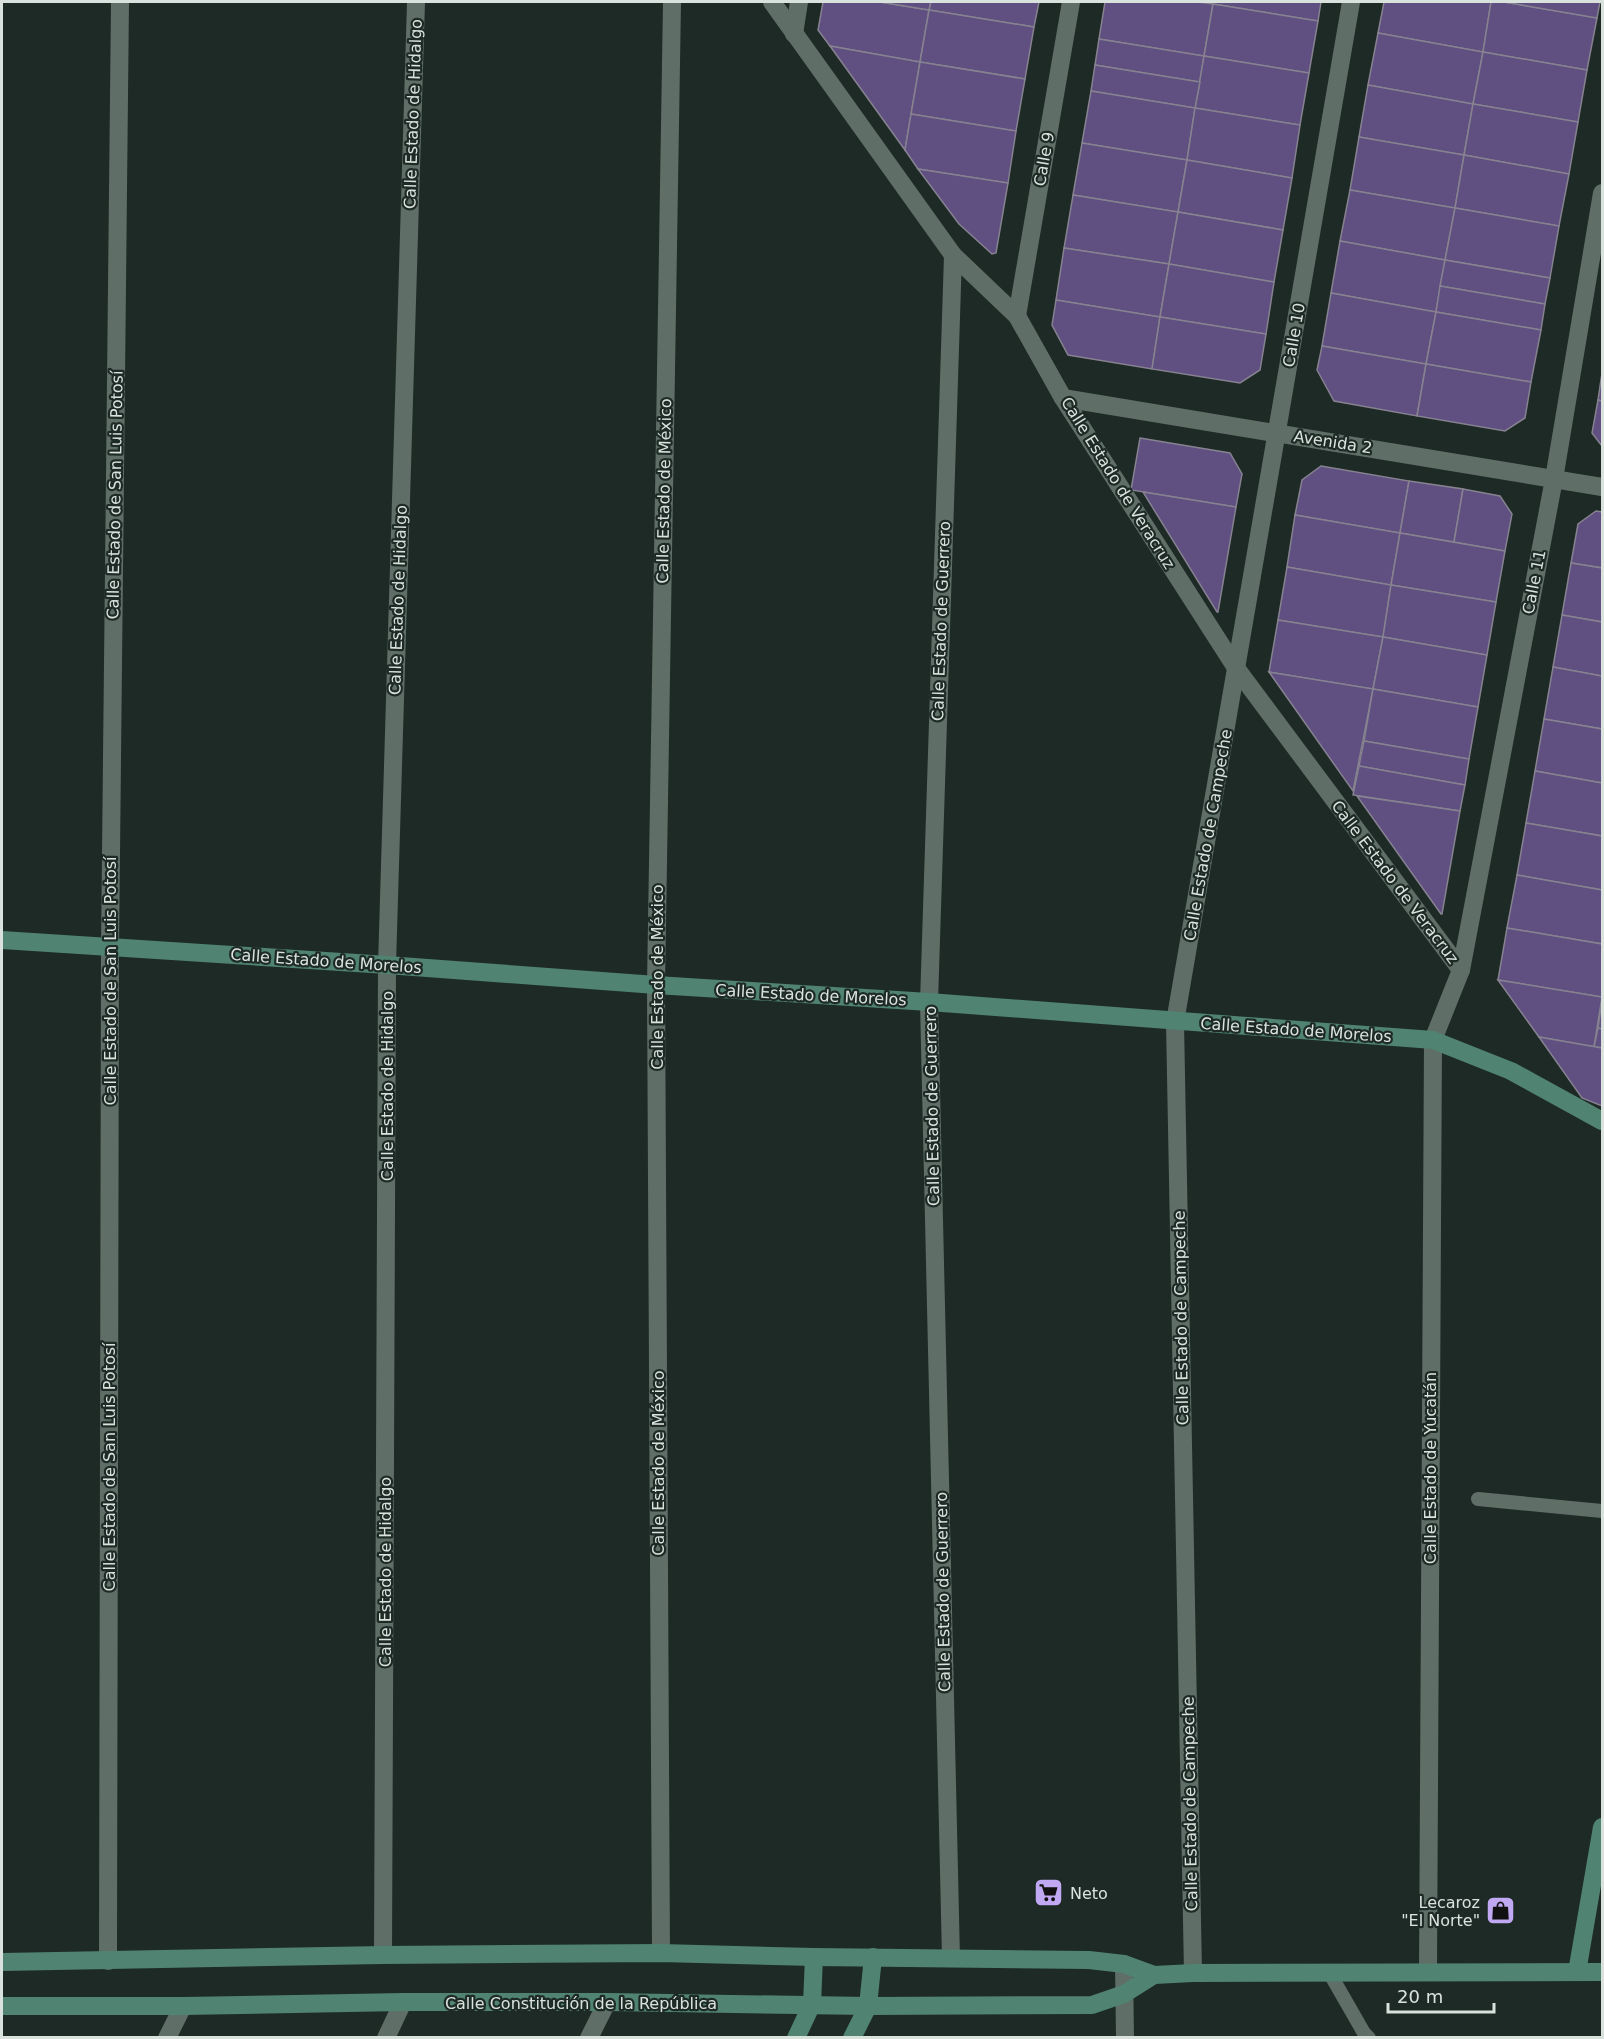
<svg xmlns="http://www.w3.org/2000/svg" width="1604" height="2039" font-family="'DejaVu Sans',sans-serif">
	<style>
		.building { fill: #604f81; stroke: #868290; stroke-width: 1.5 }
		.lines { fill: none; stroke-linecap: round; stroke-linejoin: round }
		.lane { stroke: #5f6e67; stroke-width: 14 }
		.street { stroke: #5f6e67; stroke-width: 18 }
		.secondary { stroke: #508371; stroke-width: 18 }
		.labels { text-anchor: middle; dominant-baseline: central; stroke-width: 4.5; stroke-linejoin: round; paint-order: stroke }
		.street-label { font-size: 16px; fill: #dae2de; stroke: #1d2a25 }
		.poi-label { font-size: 16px; fill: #dae2de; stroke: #1d2a25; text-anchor: start }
	</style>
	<rect width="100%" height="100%" fill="#1d2a25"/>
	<!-- building -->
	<g class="building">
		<path d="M 823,2 L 880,2 L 929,10 L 920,62 L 830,46 L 818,30 Z"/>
		<path d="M 880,2 L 931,2 L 929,10 Z"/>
		<path d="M 931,2 L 1039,2 L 1034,27 L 929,10 Z"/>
		<path d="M 1105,2 L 1198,2 L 1213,4 L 1204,56 L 1099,39 Z"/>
		<path d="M 1213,2 L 1321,2 L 1318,21 L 1213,4 Z"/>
		<path d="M 1384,2 L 1491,2 L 1483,52 L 1378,33 Z"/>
		<path d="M 1491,2 L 1504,2 L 1597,18 L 1587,70 L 1483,52 Z"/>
		<path d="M 1504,2 L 1600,2 L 1597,18 Z"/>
		<path d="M 1213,4 L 1318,21 L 1309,73 L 1204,56 Z"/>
		<path d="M 929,10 L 1034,27 L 1025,79 L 920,62 Z"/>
		<path d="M 1378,33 L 1483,52 L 1473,104 L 1368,85 Z"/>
		<path d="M 1099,39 L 1204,56 L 1200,82 L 1095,65 Z"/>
		<path d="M 830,46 L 920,62 L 905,150 Z"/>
		<path d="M 1483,52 L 1587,70 L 1578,122 L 1473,104 Z"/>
		<path d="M 1204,56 L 1309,73 L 1300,125 L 1195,108 Z"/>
		<path d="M 920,62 L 1025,79 L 1016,131 L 911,114 Z"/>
		<path d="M 1095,65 L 1200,82 L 1195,108 L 1091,91 Z"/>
		<path d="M 1368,85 L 1473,104 L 1464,155 L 1359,137 Z"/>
		<path d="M 1091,91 L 1195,108 L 1187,160 L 1082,143 Z"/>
		<path d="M 1473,104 L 1578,122 L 1569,174 L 1464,155 Z"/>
		<path d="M 1195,108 L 1300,125 L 1292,178 L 1187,160 Z"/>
		<path d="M 911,114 L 1016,131 L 1008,183 L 918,169 L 905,150 Z"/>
		<path d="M 1359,137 L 1464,155 L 1455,208 L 1350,190 Z"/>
		<path d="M 1082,143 L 1187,160 L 1178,212 L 1073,195 Z"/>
		<path d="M 1464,155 L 1569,174 L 1559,226 L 1455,208 Z"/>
		<path d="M 1187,160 L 1292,178 L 1283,230 L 1178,212 Z"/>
		<path d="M 918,169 L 1008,183 L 996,253 L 992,254 L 959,224 Z"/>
		<path d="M 1350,190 L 1455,208 L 1445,260 L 1340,241 Z"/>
		<path d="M 1073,195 L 1178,212 L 1169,264 L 1064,248 Z"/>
		<path d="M 1455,208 L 1559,226 L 1550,278 L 1445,260 Z"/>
		<path d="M 1178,212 L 1283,230 L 1274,282 L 1169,264 Z"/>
		<path d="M 1340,241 L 1445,260 L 1436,312 L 1331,293 Z"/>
		<path d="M 1064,248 L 1169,264 L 1160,317 L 1056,300 Z"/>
		<path d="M 1445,260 L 1550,278 L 1545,304 L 1440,286 Z"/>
		<path d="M 1169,264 L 1274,282 L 1266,334 L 1160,317 Z"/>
		<path d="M 1440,286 L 1545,304 L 1541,330 L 1436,312 Z"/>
		<path d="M 1331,293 L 1436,312 L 1426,364 L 1322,346 Z"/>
		<path d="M 1056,300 L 1160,317 L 1152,369 L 1068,355 L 1052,325 Z"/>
		<path d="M 1436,312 L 1541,330 L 1531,382 L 1426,364 Z"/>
		<path d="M 1160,317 L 1266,334 L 1260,370 L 1240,383 L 1152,369 Z"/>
		<path d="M 1322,346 L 1426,364 L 1417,416 L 1334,401 L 1317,370 Z"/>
		<path d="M 1426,364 L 1531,382 L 1525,418 L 1505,431 L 1417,416 Z"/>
		<path d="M 1602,373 L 1602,401 L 1598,400 Z"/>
		<path d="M 1598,400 L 1602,401 L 1602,446 L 1592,433 Z"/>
		<path d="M 1140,438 L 1230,453 L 1242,474 L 1236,507 L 1131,490 Z"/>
		<path d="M 1321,466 L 1409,481 L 1400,533 L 1295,515 L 1302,480 Z"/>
		<path d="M 1409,481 L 1463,489 L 1454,542 L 1400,533 Z"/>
		<path d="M 1463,489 L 1500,496 L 1512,514 L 1505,551 L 1454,542 Z"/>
		<path d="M 1143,492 L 1236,507 L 1218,612 L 1217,612 Z"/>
		<path d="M 1596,511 L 1602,512 L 1602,568 L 1571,563 L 1578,524 Z"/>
		<path d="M 1295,515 L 1400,533 L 1391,585 L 1287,567 Z"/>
		<path d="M 1400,533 L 1505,551 L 1496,602 L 1391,585 Z"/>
		<path d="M 1571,563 L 1602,568 L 1602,622 L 1562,615 Z"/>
		<path d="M 1287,567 L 1391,585 L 1383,637 L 1278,620 Z"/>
		<path d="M 1391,585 L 1496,602 L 1487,655 L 1383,637 Z"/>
		<path d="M 1562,615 L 1602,622 L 1602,676 L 1553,667 Z"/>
		<path d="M 1278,620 L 1383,637 L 1373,689 L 1269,672 Z"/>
		<path d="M 1383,637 L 1487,655 L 1478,707 L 1373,689 Z"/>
		<path d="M 1553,667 L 1602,676 L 1602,729 L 1544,719 Z"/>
		<path d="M 1269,672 L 1373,689 L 1353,791 Z"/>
		<path d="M 1373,689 L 1478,707 L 1469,759 L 1364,741 Z"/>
		<path d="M 1544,719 L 1602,729 L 1602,783 L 1535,771 Z"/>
		<path d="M 1364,741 L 1469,759 L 1465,785 L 1359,766 Z"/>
		<path d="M 1359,766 L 1465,785 L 1460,811 L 1353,795 Z"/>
		<path d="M 1535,771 L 1602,783 L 1602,836 L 1526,823 Z"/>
		<path d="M 1357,796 L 1460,811 L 1442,914 L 1441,914 Z"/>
		<path d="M 1526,823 L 1602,836 L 1602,890 L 1517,875 Z"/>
		<path d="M 1517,875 L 1602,890 L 1602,944 L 1507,928 Z"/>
		<path d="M 1507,928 L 1602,944 L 1602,997 L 1498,980 Z"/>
		<path d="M 1498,980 L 1602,997 L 1594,1047 L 1539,1037 Z"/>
		<path d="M 1602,1000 L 1602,1029 L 1598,1028 Z"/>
		<path d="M 1598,1028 L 1602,1029 L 1602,1048 L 1594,1047 Z"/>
		<path d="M 1539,1037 L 1602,1048 L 1602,1106 L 1582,1098 Z"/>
	</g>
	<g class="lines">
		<!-- lane -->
		<g class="lane">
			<path d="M 1478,1499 L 1602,1511"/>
			<path d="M 1329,1972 L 1364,2033 L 1369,2038"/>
		</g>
		<!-- street -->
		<g class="street">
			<path d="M 772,2 L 953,255 L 1017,316 L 1063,398 L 1236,668 L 1461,970"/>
			<path d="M 794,34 L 799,2"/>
			<path d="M 1017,316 L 1071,2"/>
			<path d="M 1063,398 L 1602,487"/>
			<path d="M 661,1953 L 656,985 L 672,2"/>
			<path d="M 383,1955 L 387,965 L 416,2"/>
			<path d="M 951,1958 L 929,1002 L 953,255"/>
			<path d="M 108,1961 L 110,948 L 120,2"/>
			<path d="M 1124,1964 L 1125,2038"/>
			<path d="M 1428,1972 L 1433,1040 L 1461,970 L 1554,479 L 1602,193"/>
			<path d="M 1193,1973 L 1175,1022 L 1351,2"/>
			<path d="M 167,2038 L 183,2006"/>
			<path d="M 386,2038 L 403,2002"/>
			<path d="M 589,2038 L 607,2002"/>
		</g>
		<!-- secondary -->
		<g class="secondary">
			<path d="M 2,940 L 387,965 L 656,985 L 929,1002 L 1433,1040 L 1511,1071 L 1602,1121"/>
			<path d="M 2,1962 L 383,1955 L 661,1953 L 814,1957 L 1089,1960 L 1124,1964 L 1154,1975 L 1193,1973 L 1602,1972"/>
			<path d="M 1577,1972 L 1602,1827"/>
			<path d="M 2,2006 L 183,2006 L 403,2002 L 607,2002 L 868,2006 L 1092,2005 L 1124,1994 L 1154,1975"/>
			<path d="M 796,2038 L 812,2004 L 814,1957"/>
			<path d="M 852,2038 L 868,2006 L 873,1957"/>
		</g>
	</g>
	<!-- icons -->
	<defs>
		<symbol id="supermarket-square" viewBox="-11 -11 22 22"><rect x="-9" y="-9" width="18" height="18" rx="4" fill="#c1a8f3" stroke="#1d2a25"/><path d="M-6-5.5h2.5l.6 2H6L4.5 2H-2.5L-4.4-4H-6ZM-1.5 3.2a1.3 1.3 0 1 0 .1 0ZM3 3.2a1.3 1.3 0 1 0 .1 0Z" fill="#111"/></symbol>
		<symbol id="shop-square" viewBox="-11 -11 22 22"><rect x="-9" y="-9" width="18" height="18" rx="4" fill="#c1a8f3" stroke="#1d2a25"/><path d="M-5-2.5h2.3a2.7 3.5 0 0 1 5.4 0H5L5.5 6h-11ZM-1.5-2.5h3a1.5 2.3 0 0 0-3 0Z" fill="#111"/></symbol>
	</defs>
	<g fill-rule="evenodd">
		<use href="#supermarket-square" x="1032" y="1876" width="33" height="33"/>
		<use href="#shop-square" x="1484" y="1894" width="33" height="33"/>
	</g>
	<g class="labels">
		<!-- street labels -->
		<g class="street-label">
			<text transform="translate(413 114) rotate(-88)">Calle Estado de Hidalgo</text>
			<text transform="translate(1044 159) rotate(-80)">Calle 9</text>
			<text transform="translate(1294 335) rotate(-80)">Calle 10</text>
			<text transform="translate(1333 442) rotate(9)">Avenida 2</text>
			<text transform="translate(1118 483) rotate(58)">Calle Estado de Veracruz</text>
			<text transform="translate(664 491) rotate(-89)">Calle Estado de México</text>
			<text transform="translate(115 495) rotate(-89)">Calle Estado de San Luis Potosí</text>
			<text transform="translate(1534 582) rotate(-79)">Calle 11</text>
			<text transform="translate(398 600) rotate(-88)">Calle Estado de Hidalgo</text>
			<text transform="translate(941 621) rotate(-88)">Calle Estado de Guerrero</text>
			<text transform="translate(1208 835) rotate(-80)">Calle Estado de Campeche</text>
			<text transform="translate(1395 882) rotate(53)">Calle Estado de Veracruz</text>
			<text transform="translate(326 961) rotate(4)">Calle Estado de Morelos</text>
			<text transform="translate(657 977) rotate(-90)">Calle Estado de México</text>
			<text transform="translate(110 981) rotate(-90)">Calle Estado de San Luis Potosí</text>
			<text transform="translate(811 995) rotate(3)">Calle Estado de Morelos</text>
			<text transform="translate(1296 1030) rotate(4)">Calle Estado de Morelos</text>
			<text transform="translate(387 1086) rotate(-90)">Calle Estado de Hidalgo</text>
			<text transform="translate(932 1106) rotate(-91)">Calle Estado de Guerrero</text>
			<text transform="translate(1181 1318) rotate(-91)">Calle Estado de Campeche</text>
			<text transform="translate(658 1463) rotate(-90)">Calle Estado de México</text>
			<text transform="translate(109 1467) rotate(-90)">Calle Estado de San Luis Potosí</text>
			<text transform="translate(1430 1468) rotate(-90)">Calle Estado de Yucatán</text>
			<text transform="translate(385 1572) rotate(-90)">Calle Estado de Hidalgo</text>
			<text transform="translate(943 1592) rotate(-91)">Calle Estado de Guerrero</text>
			<text transform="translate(1190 1804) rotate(-91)">Calle Estado de Campeche</text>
			<text x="581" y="2003">Calle Constitución de la República</text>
		</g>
		<!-- poi labels -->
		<g class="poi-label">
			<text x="1070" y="1893">Neto</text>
			<text x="1480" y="1902" text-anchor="end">Lecaroz<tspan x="1480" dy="18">"El Norte"</tspan></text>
		</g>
	</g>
	<!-- border -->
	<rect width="1604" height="2039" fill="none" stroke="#dae2de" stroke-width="6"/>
	<!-- scale -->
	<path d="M1388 2003v9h106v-9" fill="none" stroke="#dae2de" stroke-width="3"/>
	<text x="1397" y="2003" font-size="18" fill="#dae2de" stroke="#1d2a25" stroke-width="4.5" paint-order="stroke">20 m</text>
</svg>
